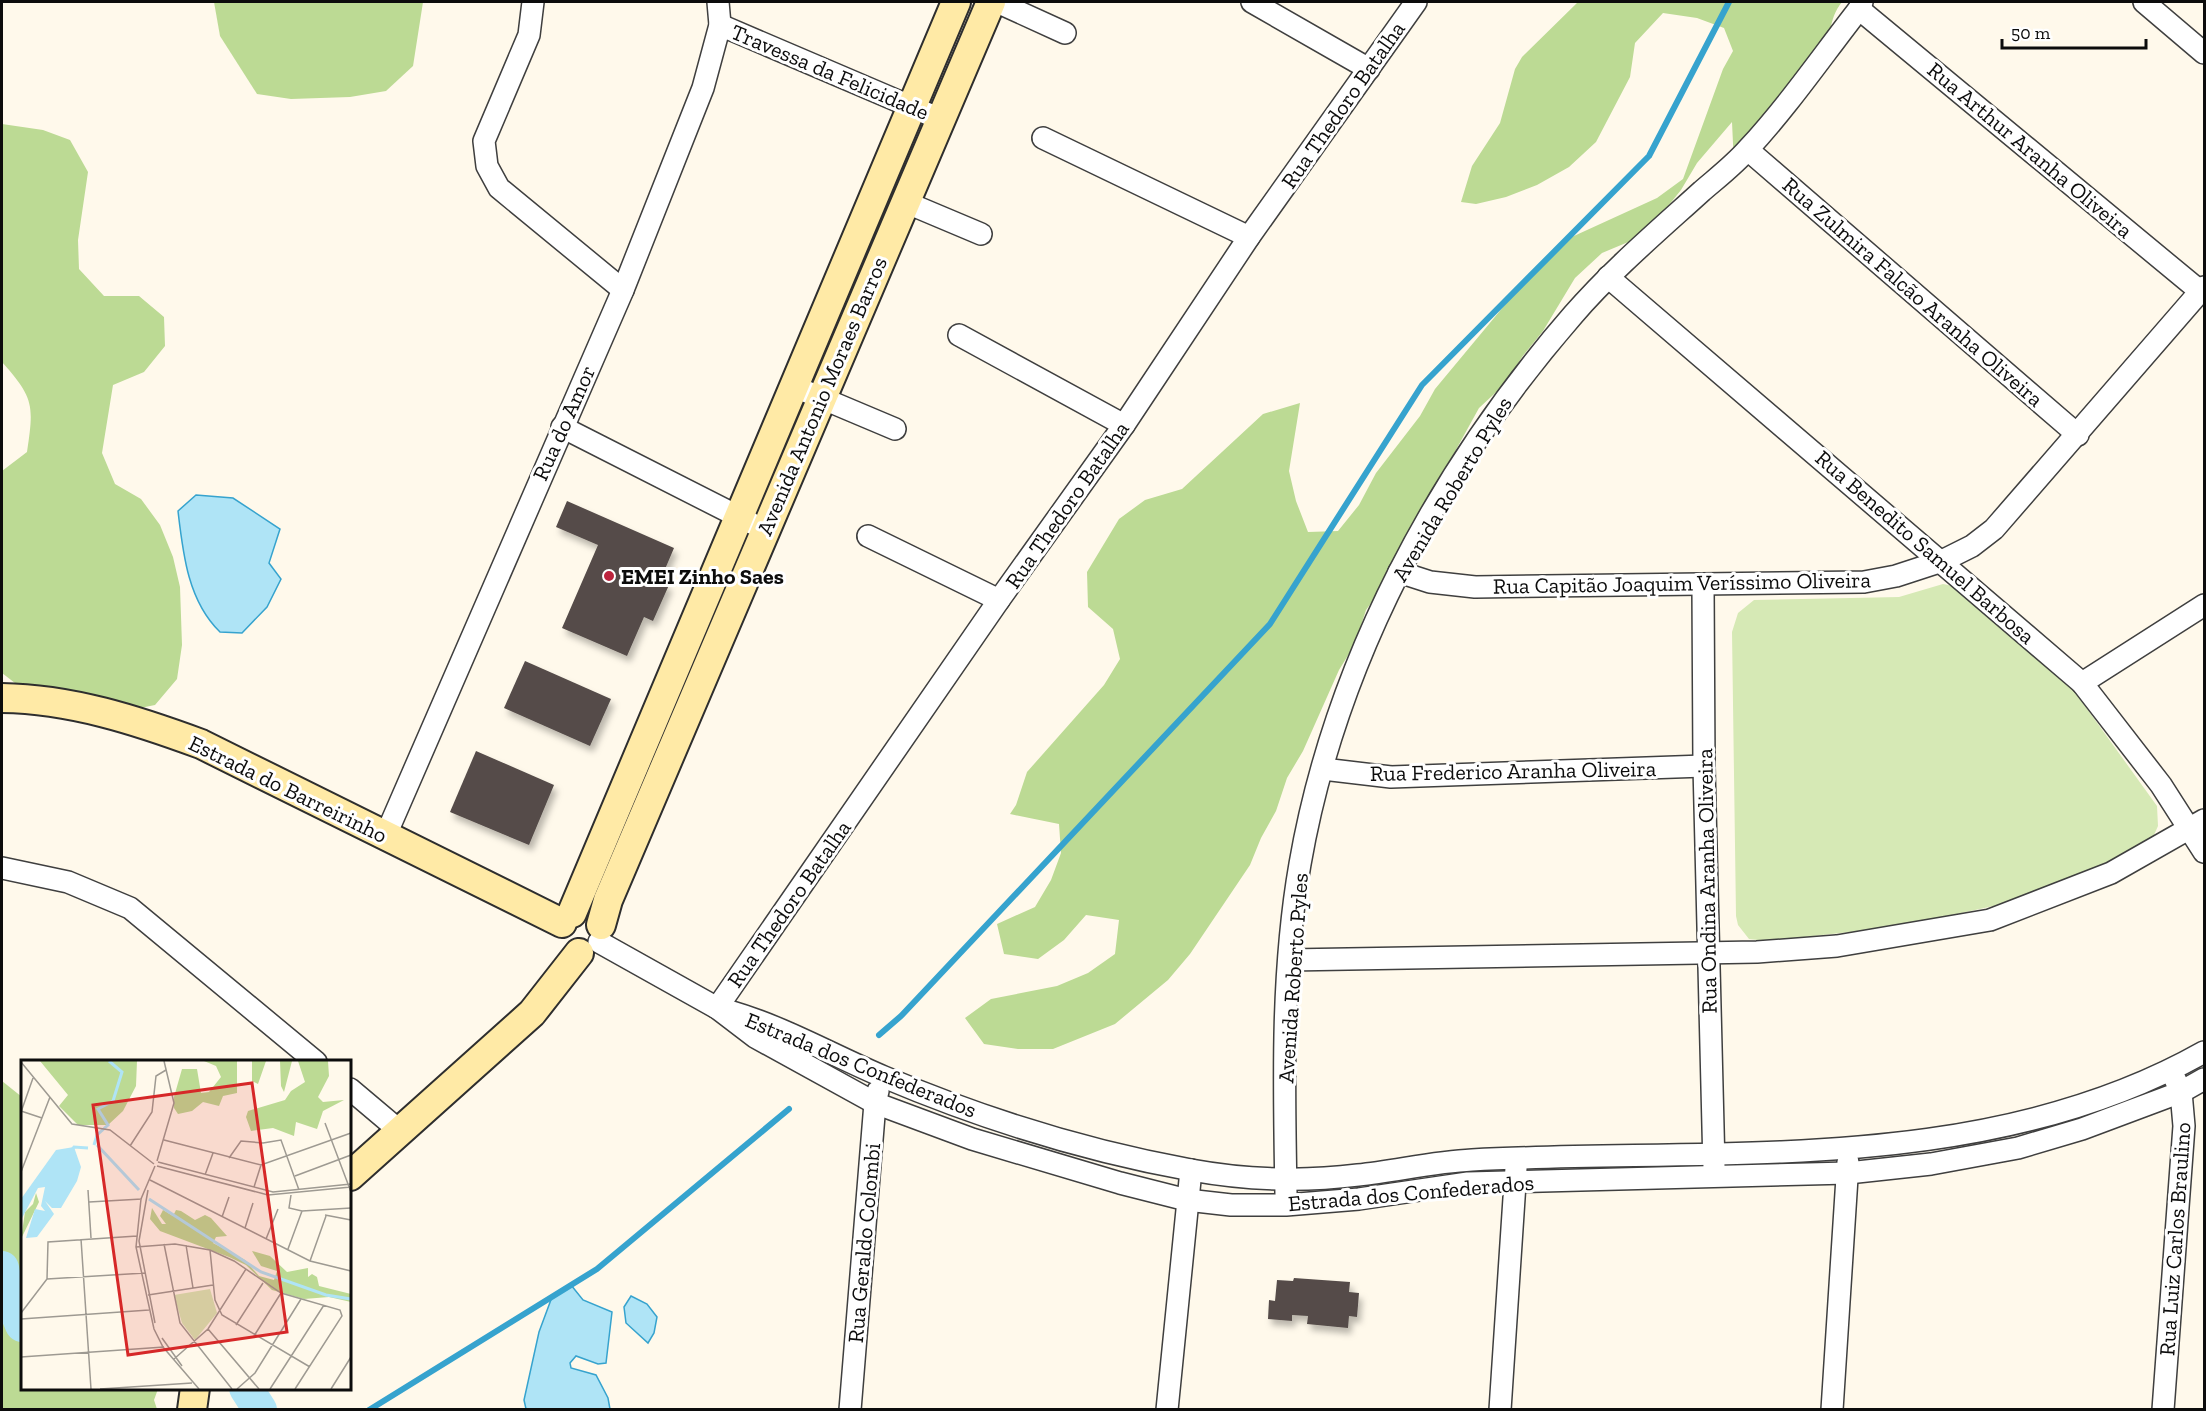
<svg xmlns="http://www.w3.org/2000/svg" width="2206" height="1411" font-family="'Zilla Slab',serif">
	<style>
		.green { fill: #d6e9b5 }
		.forest { fill: #bcda94 }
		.water { fill: #afe4f6; stroke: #36a3ce; stroke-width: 1.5 }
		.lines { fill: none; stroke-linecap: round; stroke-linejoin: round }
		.stream { stroke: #36a3ce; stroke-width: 6 }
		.river { stroke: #afe4f6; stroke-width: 34 }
		.building { fill: #544b48; filter: url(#shadow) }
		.street-casing { stroke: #3f3f3f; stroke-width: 24 }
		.secondary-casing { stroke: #2e2e2e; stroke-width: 32 }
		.street { stroke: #fff; stroke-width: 21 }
		.secondary { stroke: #ffeaa6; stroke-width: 28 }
		.poi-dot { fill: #bc243d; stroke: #fff; stroke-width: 2 }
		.labels { text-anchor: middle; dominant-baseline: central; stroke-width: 6; stroke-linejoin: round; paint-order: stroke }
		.street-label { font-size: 22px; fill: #0c0c0c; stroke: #fff }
		.poi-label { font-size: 22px; font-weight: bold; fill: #0c0c0c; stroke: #fff; text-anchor: start }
		.inset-river { fill: none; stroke: #afe4f6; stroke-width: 3 }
		.inset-road { fill: none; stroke: #9e9a92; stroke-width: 1.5 }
		.view { fill: #d62828; fill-opacity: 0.15; stroke: #d62828; stroke-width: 3 }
		.inset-edge { fill: none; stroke: #0c0c0c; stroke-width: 3 }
	</style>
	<defs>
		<filter id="shadow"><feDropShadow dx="3.5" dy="6" stdDeviation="3" flood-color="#0004"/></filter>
	</defs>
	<rect width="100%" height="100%" fill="#fff9eb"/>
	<!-- green -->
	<path class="green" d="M 1943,584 L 1953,586 L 2067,681 L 2157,806 L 2158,826 L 2154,835 L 2144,844 L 2085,874 L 1998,905 L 1897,927 L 1767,941 L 1749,939 L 1738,925 L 1736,916 L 1732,632 L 1738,613 L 1754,600 L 1899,597 Z"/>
	<!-- forest -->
	<g class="forest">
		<path d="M 214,2 L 423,2 L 413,66 L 386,91 L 350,97 L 291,99 L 257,94 L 220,36 Z"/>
		<path d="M 1578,2 L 1842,2 C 1828,19 1830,41 1824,62 C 1810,106 1769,139 1734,165 L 1732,122 L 1697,163 L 1681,190 L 1660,216 L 1633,240 L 1602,253 L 1575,278 L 1543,331 L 1522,357 L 1506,383 L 1479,408 L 1447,466 L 1411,548 L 1366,610 L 1355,644 L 1339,670 L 1303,751 L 1287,778 L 1276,811 L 1261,838 L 1250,865 L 1190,954 L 1168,980 L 1115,1024 L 1053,1049 L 1018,1049 L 984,1044 L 965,1018 L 991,999 L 1057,986 L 1088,973 L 1115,954 L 1119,920 L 1086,915 L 1064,940 L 1038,959 L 1004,954 L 997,924 L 1035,907 L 1051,880 L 1061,853 L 1059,824 L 1010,814 L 1016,805 L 1027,772 L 1104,685 L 1120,659 L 1113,629 L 1088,607 L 1087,572 L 1119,519 L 1145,500 L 1182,489 L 1263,414 L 1300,403 L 1289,471 L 1296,501 L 1308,532 L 1338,531 L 1359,505 L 1376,473 L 1420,416 L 1435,389 L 1529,276 L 1563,241 L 1657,198 L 1683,179 L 1723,69 L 1733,51 L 1724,28 L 1697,18 L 1663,13 L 1635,43 L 1630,77 L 1596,142 L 1569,167 L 1537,185 L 1506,197 L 1476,204 L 1461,202 L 1472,166 L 1500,123 L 1515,69 L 1522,57 Z"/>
		<path d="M 2,124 L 43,130 L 70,140 L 88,172 L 78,240 L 79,269 L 104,296 L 139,296 L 164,317 L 165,346 L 144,372 L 113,385 L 102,453 L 115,484 L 141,499 L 160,525 L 173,557 L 180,587 L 182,645 L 177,679 L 155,705 L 125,711 L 24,690 L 2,673 L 2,471 L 27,452 C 34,405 34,398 2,362 Z"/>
		<path d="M 2,1081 L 22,1097 L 22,1388 L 158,1389 L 154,1400 L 157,1409 L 2,1409 Z"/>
	</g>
	<!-- water -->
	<g class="water">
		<path d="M 196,495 L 233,498 L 280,529 L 269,563 L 281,579 L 267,607 L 242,633 L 220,632 C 188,601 183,554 178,511 Z"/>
		<path d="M 571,1285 L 583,1300 L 612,1312 L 606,1363 L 598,1364 L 576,1356 L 570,1363 L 571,1368 L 596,1375 L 608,1398 L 610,1409 L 526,1409 L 524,1400 L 539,1332 L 552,1297 Z"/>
		<path d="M 631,1296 L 647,1304 L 657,1317 L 654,1333 L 648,1343 L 626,1323 L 624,1307 Z"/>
	</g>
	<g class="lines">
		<!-- stream -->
		<g class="stream">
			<path d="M 879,1035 L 901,1016 L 1270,624 L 1422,385 L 1649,156 L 1729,2"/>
			<path d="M 369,1410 L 597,1269 L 789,1109"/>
		</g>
		<!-- river -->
		<g class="river">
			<path d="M 2,1268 L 6,1287 L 22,1325"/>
			<path d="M 246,1388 L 260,1410"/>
		</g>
	</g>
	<!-- building -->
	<g class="building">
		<path d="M 567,501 L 674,548 L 660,581 L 669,585 L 653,621 L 644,617 L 627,656 L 562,628 L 598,545 L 556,527 Z"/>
		<path d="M 525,661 L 611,699 L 590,746 L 504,708 Z"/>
		<path d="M 476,751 L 554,785 L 529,845 L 450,812 Z"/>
		<path d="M 1294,1278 L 1350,1282 L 1349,1292 L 1359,1293 L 1357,1317 L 1349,1316 L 1348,1328 L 1307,1324 L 1308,1316 L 1292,1315 L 1292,1321 L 1268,1319 L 1269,1300 L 1275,1301 L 1277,1280 L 1293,1281 Z"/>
	</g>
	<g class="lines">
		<defs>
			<g id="street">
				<path d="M 533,2 L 529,35 L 484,141 L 487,166 L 499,188 L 623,290"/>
				<path d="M 997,2 L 1065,33"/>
				<path d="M 1252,2 L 1369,69"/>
				<path d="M 2144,2 L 2204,53"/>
				<path d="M 1859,9 L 2201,292"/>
				<path d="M 720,25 L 940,119"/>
				<path d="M 1043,138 L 1249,237"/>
				<path d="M 1748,150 L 2078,435"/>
				<path d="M 905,202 L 981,234"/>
				<path d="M 1608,277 L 2082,683 L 2161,785 L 2204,852"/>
				<path d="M 959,335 L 1124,425"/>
				<path d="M 793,386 L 895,429"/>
				<path d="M 562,427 L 751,523"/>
				<path d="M 868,536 L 999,600"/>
				<path d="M 1399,572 L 1430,582 L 1475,587 L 1864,582 L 1896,576 L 1942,561 L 1972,546 L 1994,529 L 2204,287"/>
				<path d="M 1703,586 L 1704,766 L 1714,1167"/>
				<path d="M 2082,683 L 2204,605"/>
				<path d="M 1323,769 L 1391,777 L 1704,766"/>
				<path d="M 385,837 L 623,290 L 703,88 L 720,25 L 718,2"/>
				<path d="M 2,868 L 68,882 L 130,908 L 316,1062"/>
				<path d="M 599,942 L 717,1008 L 755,1037 L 875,1103 L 972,1139 L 1120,1183 L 1187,1200 L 1231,1205 L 1286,1205 L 1359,1199 L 1468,1183 L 1848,1173 L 1931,1164 L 2018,1148 L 2082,1129 L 2181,1092 L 2204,1079"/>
				<path d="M 1289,960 L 1757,952 L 1837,946 L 1990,920 L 2111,873 L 2204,820"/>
				<path d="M 717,1008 L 999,600 L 1124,425 L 1249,237 L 1416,2"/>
				<path d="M 729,1011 C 784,1027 832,1055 884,1077 C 981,1118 1086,1151 1191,1170 C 1246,1180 1302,1182 1358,1175 C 1396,1171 1433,1162 1472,1160 C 1716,1147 1983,1177 2204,1052"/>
				<path d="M 350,1089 L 401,1132"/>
				<path d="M 1286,1194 C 1284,1085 1281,973 1300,864 C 1335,662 1439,469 1573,315 C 1612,270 1658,231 1702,191 C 1717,178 1734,165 1748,149 C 1788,106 1823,55 1859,9 L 1862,2"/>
				<path d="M 850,1410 L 875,1103 L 878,1091"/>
				<path d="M 1167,1410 L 1191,1170"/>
				<path d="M 1500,1410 L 1516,1168"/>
				<path d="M 1832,1410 L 1848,1162"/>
				<path d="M 2163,1410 L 2184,1126 L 2181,1092 L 2175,1079"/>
			</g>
			<g id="secondary">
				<path d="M 2,698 C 71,699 136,720 201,744 L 562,923"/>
				<path d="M 572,913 L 956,2"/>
				<path d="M 601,925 L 608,900 L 991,2"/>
				<path d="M 350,1176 L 532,1013 L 579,953"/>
				<path d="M 192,1410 L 195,1388"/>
			</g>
		</defs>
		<!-- street casing -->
		<use href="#street" class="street-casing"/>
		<!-- secondary casing -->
		<use href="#secondary" class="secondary-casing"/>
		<!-- street -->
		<use href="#street" class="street"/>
		<!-- secondary -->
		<use href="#secondary" class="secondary"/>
	</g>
	<!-- markers -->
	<circle class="poi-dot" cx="609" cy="576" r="6"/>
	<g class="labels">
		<!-- street labels -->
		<g class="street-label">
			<text transform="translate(830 72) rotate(23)">Travessa da Felicidade</text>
			<text transform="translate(1343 105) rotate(-55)">Rua Thedoro Batalha</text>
			<text transform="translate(2030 150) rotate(40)">Rua Arthur Aranha Oliveira</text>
			<text transform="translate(1913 292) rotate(41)">Rua Zulmira Falcão Aranha Oliveira</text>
			<text transform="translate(822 396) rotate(-67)">Avenida Antonio Moraes Barros</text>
			<text transform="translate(564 423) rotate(-66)">Rua do Amor</text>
			<text transform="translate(1452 489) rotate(-59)">Avenida Roberto Pyles</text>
			<text transform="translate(1067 505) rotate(-55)">Rua Thedoro Batalha</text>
			<text transform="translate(1925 547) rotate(41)">Rua Benedito Samuel Barbosa</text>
			<text transform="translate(1682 583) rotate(-1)">Rua Capitão Joaquim Veríssimo Oliveira</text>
			<text transform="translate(1513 771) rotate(-1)">Rua Frederico Aranha Oliveira</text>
			<text transform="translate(288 789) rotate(26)">Estrada do Barreirinho</text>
			<text transform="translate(1707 881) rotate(-91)">Rua Ondina Aranha Oliveira</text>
			<text transform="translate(789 904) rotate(-55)">Rua Thedoro Batalha</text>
			<text transform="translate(1293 978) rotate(-86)">Avenida Roberto Pyles</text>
			<text transform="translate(861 1065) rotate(22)">Estrada dos Confederados</text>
			<text transform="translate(1411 1193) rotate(-5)">Estrada dos Confederados</text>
			<text transform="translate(2175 1239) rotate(-86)">Rua Luiz Carlos Braulino</text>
			<text transform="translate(864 1243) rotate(-85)">Rua Geraldo Colombi</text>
		</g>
		<!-- poi labels -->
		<g class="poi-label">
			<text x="621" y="576">EMEI Zinho Saes</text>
		</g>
	</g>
	<!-- overview -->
	<g transform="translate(21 1060)">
		<rect width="330" height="330" fill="#fff9eb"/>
		<path d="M 189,229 L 196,253 L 174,280 L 161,263 L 153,235 Z" fill="#d6e9b5"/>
		<path d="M 19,1 L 116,1 L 115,26 L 102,51 L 87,65 L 57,65 L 38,46 L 47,35 ZM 183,1 L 216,1 L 216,33 L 202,36 L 198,46 L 182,42 L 171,51 L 157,54 L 153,48 L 153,37 L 161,9 L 176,9 L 180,33 L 188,32 L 200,17 L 195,6 ZM 231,1 L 245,1 L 237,24 L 231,21 ZM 259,1 L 271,1 L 263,32 L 260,26 ZM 277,1 L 307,1 L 308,16 L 297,37 L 302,42 L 323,40 L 302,51 L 296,69 L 275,62 L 273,76 L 252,68 L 230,71 L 225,57 L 227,51 L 264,40 L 270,31 L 284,22 ZM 15,133 L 18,142 L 0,179 L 4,152 L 12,144 ZM 131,148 L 141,164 L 145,164 L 139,156 L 142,150 L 152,156 L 155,150 L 160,151 L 174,160 L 184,155 L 190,158 L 206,176 L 195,177 L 192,183 L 224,200 L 238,216 L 253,220 L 256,211 L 240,206 L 231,191 L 249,196 L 266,212 L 287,208 L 287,217 L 291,214 L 296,217 L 298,226 L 330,234 L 330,242 L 308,237 L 283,239 L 251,230 L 225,205 L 208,197 L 139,171 L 129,159 Z" fill="#bcda94"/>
		<path d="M 53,87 L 60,107 L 56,121 L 40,148 L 31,148 L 24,141 L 33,154 L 16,177 L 5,178 L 14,149 L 24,151 L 20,146 L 24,127 L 17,128 L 0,160 L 0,139 L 35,90 Z" fill="#afe4f6"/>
		<path class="inset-river" d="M 73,85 L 76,75 L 87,65 L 77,49 L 92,41 L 101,12 L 88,1M 76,85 L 118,130M 50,91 L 53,87 L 67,88M 128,139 L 240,212 L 305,235 L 330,239"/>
		<path class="inset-road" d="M 0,2 L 51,64 L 89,70 L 133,104M 0,51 L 21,58M 0,52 L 12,18M 304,63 L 330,132M 143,80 L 240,105 L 330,73M 109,86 L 131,52 L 135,16 L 145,10M 208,98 L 220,81 L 242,83 L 260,80 L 278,130M 136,101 L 153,43 L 143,1M 137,102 L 252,132 L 330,124M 134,106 L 120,139 L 115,187 L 133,269 L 142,287 L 178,329M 136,106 L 247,135 L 330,127M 0,112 L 29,37M 184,115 L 192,93M 274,116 L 330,95M 129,120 L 289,201 L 330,211M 233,127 L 240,105M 67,130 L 70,178M 127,130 L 118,181 L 134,263M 270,135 L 268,148 L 281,151 L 330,148M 68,142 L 121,139M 304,155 L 330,160M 201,157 L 208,137M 224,168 L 232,143M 60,179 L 70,329M 245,179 L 257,149M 143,184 L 159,263 L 211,329M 165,185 L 172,228M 115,187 L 154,184 L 189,190 L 213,201 L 260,233 L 319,250 L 321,256 L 274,329M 267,189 L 281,151M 189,190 L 194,240 L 201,255 L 289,307M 289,201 L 305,156M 26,219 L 124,213M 127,235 L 192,225M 0,253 L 26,219 L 27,182 L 116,176M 0,259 L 128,250M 215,265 L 242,223M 187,269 L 238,329M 233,276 L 260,233M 141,278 L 161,306M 0,297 L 143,287M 153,299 L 187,269 L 225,209M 79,329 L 171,323M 216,329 L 234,313 L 280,239M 249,329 L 303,245M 310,329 L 330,297"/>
		<path class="view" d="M 231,23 L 266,272 L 107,295 L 72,45 Z"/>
		<rect width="330" height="330" class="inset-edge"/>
	</g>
	<!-- border -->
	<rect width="2206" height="1411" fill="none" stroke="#0c0c0c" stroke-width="6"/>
	<!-- scale -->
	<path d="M2002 39v9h144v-9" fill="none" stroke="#0c0c0c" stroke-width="3"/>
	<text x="2011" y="39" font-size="18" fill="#0c0c0c" stroke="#ffffff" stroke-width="4.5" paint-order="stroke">50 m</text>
</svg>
